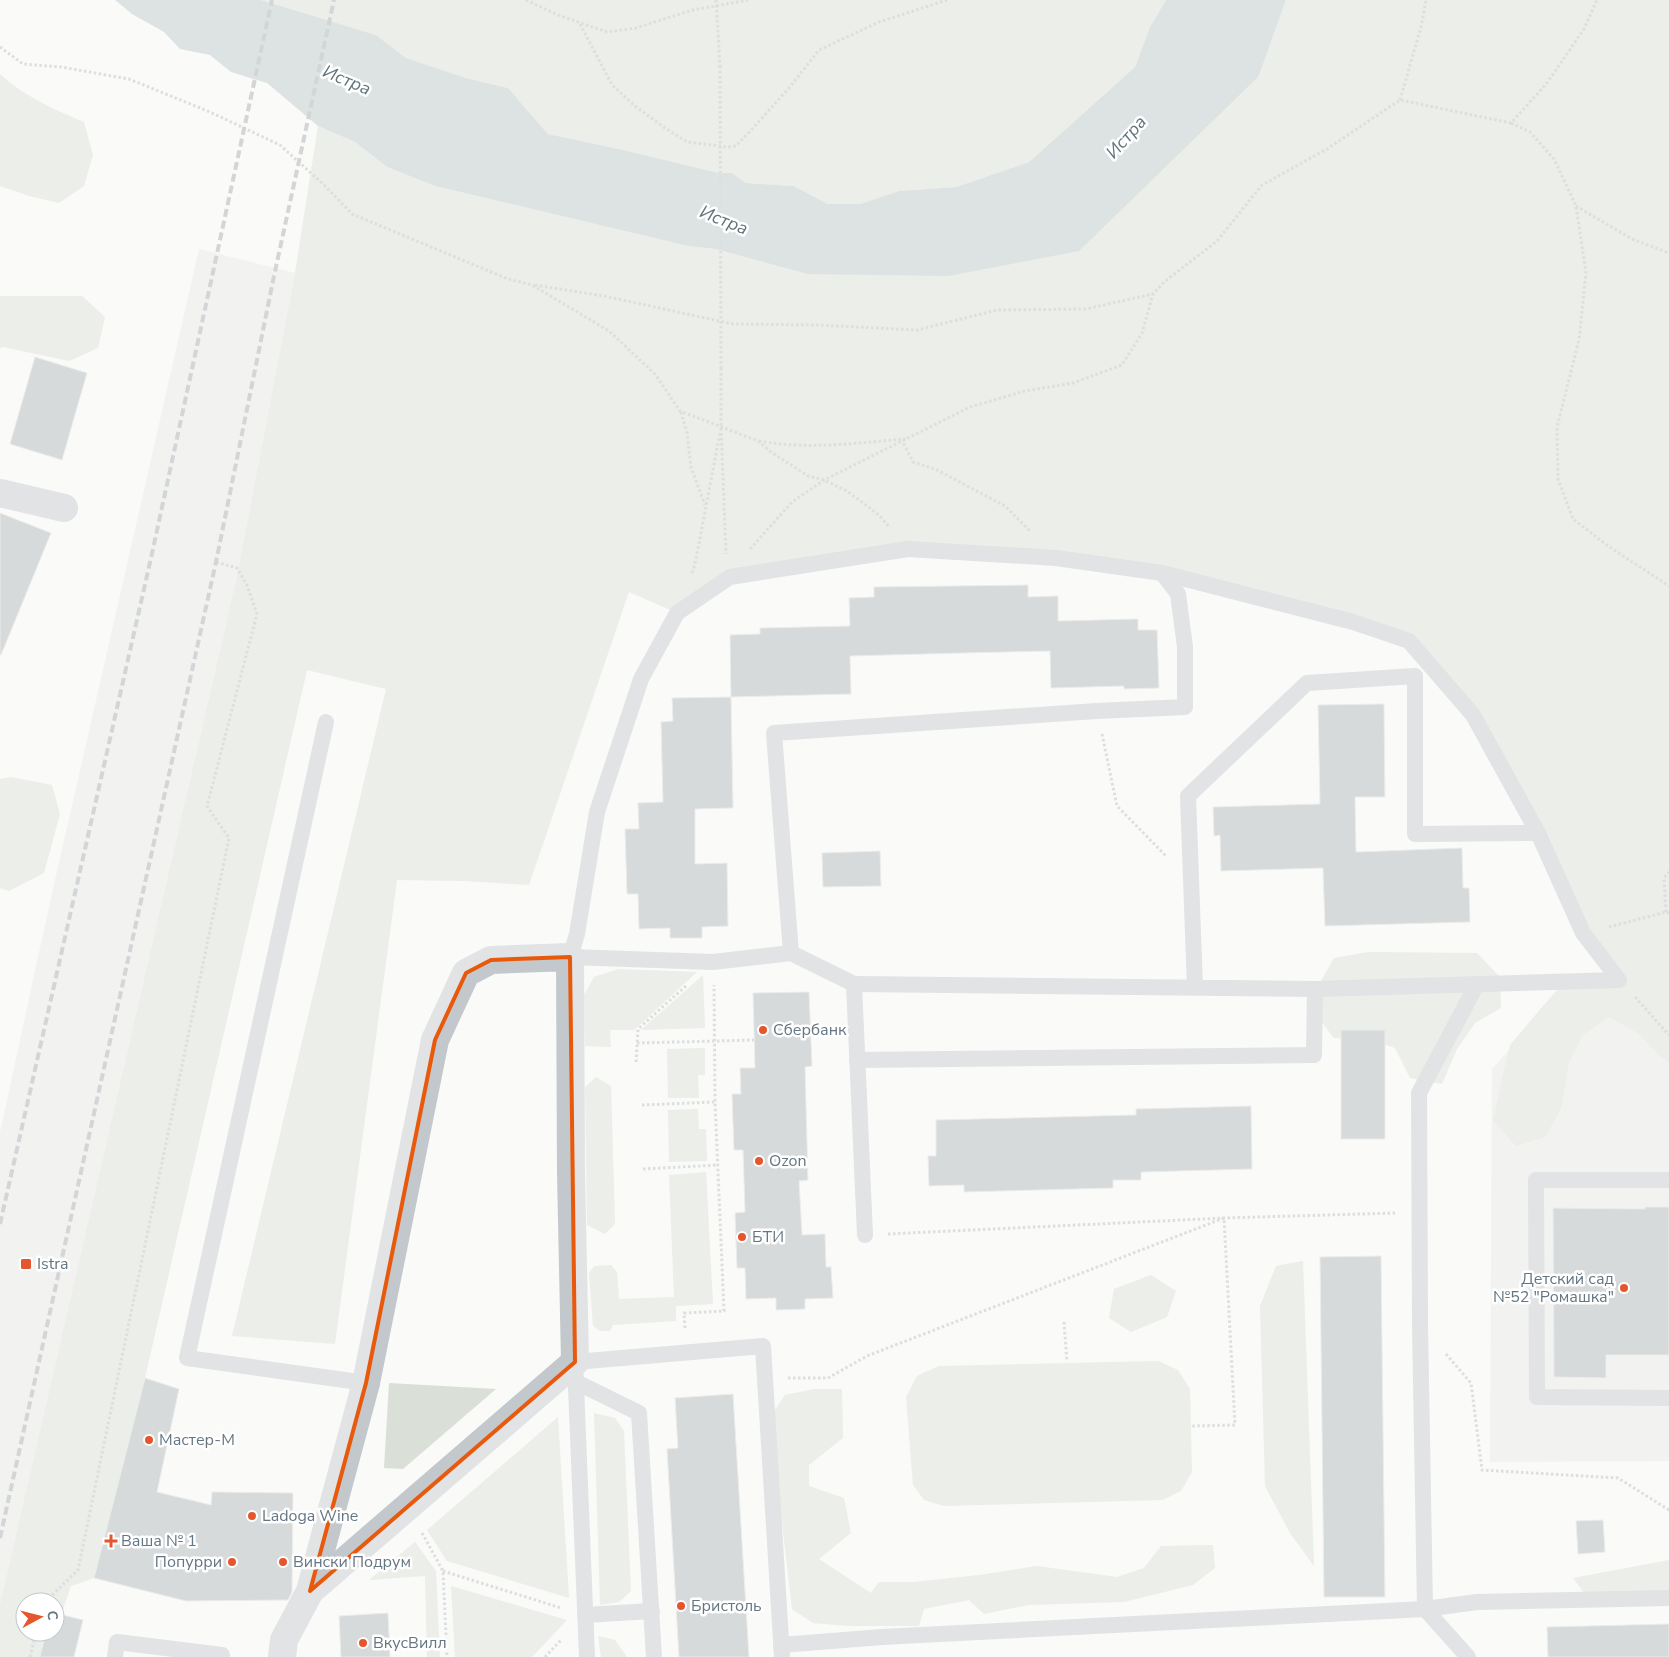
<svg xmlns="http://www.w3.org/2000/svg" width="1669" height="1657" font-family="'Nunito Sans',sans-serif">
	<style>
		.built { fill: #e8e9e9 }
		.green { fill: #dadfd7 }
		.water { fill: #bbc7cb }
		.building { fill: #aab3b9; stroke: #dcdcda }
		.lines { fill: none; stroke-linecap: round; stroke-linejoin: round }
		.path { stroke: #bbbfc2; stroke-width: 3; stroke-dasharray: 2.5 2.5; stroke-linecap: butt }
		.service { stroke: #c3c8cc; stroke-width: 16 }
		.minor { stroke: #c3c8cc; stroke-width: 28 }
		.rail { stroke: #a2aab0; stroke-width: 4; stroke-dasharray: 8 4; stroke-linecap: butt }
		.path-bridge { stroke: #bbbfc2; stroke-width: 3; stroke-dasharray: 2.5 2.5; stroke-linecap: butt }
		.marked { fill: none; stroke: #e8590c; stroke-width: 4; stroke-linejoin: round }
		.poi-dot { fill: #e4572e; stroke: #fff; stroke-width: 2 }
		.labels { text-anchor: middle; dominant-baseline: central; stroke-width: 5; stroke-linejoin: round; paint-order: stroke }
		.poi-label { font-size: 16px; fill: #657683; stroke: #fff; text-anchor: start }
		.water-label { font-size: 18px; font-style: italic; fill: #60757c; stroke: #fff }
	</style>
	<rect width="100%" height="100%" fill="#fafaf8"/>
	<!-- built -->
	<g class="built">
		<path d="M 199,249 L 295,273 L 236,581 L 0,1604 L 0,1132 L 50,902 Z"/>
		<path d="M 1559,995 L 1621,997 L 1669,1047 L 1669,1461 L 1490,1462 L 1492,1069 Z"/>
	</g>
	<!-- green -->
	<g class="green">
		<path d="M 261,0 L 1166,0 L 1150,27 L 1135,67 L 1029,162 L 956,187 L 899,191 L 860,204 L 828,204 L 794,186 L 746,183 L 732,173 L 719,173 L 619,149 L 548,134 L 508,88 L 466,78 L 406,58 L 376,35 Z"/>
		<path d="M 1286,0 L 1669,0 L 1669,1062 L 1661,1057 L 1638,1033 L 1609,1017 L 1583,1035 L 1569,1062 L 1561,1109 L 1545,1137 L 1516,1146 L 1493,1120 L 1510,1045 L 1561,985 L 1617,979 L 1583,933 L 1473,715 L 1409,641 L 1162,573 L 908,549 L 730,577 L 677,613 L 629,592 L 529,885 L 464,881 L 397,880 L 335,1344 L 232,1336 L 386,689 L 307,670 L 145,1378 L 94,1578 L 71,1586 L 61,1615 L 55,1613 L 55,1602 L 25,1602 L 25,1632 L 46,1632 L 40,1657 L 0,1657 L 0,1604 L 236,581 L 295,273 L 318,126 L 355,142 L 387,167 L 435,186 L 688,246 L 715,249 L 807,274 L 1259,77 Z"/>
		<path d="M 0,74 C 25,97 53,109 84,122 L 93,155 L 84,186 L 59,203 L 29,196 L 0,186 Z"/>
		<path d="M 0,296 L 82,296 L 105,317 L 98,348 L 69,361 L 3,347 L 0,348 Z"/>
		<path d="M 11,777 L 52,785 L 60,814 L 44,873 L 9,891 L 0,888 L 0,779 Z"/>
		<path d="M 1368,952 L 1477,953 L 1500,977 L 1501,1008 L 1475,1023 L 1457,1049 L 1442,1084 L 1410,1078 L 1395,1048 L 1367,1038 L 1334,1038 L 1308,1004 L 1334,958 Z"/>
		<path d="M 618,969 L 697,972 L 634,1030 L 610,1030 L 611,1047 L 585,1046 L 584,995 L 594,977 Z"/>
		<path d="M 703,975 L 705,1028 L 641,1030 Z"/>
		<path d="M 705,1048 L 705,1075 L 698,1075 L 699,1098 L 668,1098 L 667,1049 Z"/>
		<path d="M 596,1077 L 611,1086 L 615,1224 L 605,1234 L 587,1225 L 585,1087 Z"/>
		<path d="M 698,1109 L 699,1129 L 706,1129 L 707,1161 L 669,1162 L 668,1110 Z"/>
		<path d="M 706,1172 L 713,1304 L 676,1306 L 676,1321 L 613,1325 L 610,1331 L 600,1331 L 593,1326 L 589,1273 L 594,1266 L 611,1265 L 617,1272 L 619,1299 L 674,1297 L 669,1175 Z"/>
		<path d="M 1303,1261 L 1314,1566 L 1290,1533 L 1265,1486 L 1260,1306 L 1276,1266 Z"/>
		<path d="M 1151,1275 L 1176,1291 L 1167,1317 L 1131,1332 L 1109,1318 L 1114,1289 Z"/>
		<path d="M 1158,1361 L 1178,1370 L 1190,1389 L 1192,1472 L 1181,1491 L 1162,1500 L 944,1506 L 924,1500 L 913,1485 L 906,1397 L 917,1376 L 939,1366 Z"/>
		<path d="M 389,1383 L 496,1389 L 403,1469 L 384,1468 Z"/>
		<path d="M 814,1389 L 842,1389 L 843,1438 L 809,1465 L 809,1486 L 844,1498 L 851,1533 L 819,1559 L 871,1593 L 879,1582 L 914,1582 L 979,1575 L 1037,1566 L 1117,1577 L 1144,1568 L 1161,1546 L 1213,1545 L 1215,1568 L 1193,1585 L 1124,1602 L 1028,1605 L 984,1614 L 969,1600 L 924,1609 L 919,1626 L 848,1626 L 813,1623 L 792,1609 L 777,1479 L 772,1414 L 785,1395 Z"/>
		<path d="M 594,1413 L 615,1418 L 624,1431 L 631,1591 L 619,1602 L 600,1605 Z"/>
		<path d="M 558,1417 L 569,1598 L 447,1561 L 427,1530 Z"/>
		<path d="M 415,1542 L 436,1571 L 440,1657 L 427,1657 L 425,1576 L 369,1580 Z"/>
		<path d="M 1669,1560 L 1669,1593 L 1588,1598 L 1573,1578 Z"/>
		<path d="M 451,1586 L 567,1620 L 532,1657 L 455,1657 Z"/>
		<path d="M 598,1636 L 615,1640 L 627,1657 L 601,1657 Z"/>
	</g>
	<!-- water -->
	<path class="water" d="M 115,0 L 261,0 L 376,35 L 406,58 L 466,78 L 508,88 L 548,134 L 619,149 L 719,173 L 732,173 L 746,183 L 794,186 L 828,204 L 860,204 L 899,191 L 956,187 L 1029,162 L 1135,67 L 1150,27 L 1166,0 L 1286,0 L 1259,76 L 1079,251 L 948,276 L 807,274 L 715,249 L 688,246 L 435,186 L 387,167 L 355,142 L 318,126 L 267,83 L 231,72 L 210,55 L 180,49 L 164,32 L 132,14 Z"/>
	<!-- building -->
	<g class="building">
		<path d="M 35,357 L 87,373 L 62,460 L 10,444 Z"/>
		<path d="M 0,513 L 51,533 L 1,655 L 0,655 Z"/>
		<path d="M 1028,585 L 1028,597 L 1058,596 L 1058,621 L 1138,619 L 1138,630 L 1157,630 L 1159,688 L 1124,689 L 1124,686 L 1051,688 L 1050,651 L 963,653 L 850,656 L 851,694 L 731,697 L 730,635 L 760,634 L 760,628 L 850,626 L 849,598 L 874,597 L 874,587 Z"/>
		<path d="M 731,697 L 733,808 L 695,809 L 695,864 L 727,863 L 728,926 L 702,927 L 702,938 L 670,938 L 670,928 L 639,929 L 638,894 L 627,894 L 625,829 L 639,829 L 638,803 L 663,802 L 661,722 L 673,721 L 672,698 Z"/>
		<path d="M 1384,704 L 1385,797 L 1355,797 L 1356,852 L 1462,848 L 1463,888 L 1469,888 L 1470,922 L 1325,926 L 1323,868 L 1221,871 L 1220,835 L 1214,836 L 1213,807 L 1320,804 L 1318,705 Z"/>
		<path d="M 880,851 L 881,886 L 823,887 L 822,853 Z"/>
		<path d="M 809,992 L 812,1066 L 805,1067 L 808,1180 L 799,1181 L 802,1235 L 825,1234 L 826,1267 L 831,1267 L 833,1298 L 805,1299 L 805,1309 L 776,1310 L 776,1298 L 746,1299 L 745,1268 L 737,1268 L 735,1213 L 745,1212 L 743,1150 L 734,1150 L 732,1094 L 741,1094 L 740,1068 L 755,1068 L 753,993 Z"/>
		<rect x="1341" y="1030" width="44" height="109"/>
		<path d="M 1251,1106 L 1252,1169 L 1141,1172 L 1141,1180 L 1113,1180 L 1113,1188 L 964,1192 L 964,1185 L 929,1186 L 928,1156 L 936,1156 L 936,1120 L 1136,1115 L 1136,1109 Z"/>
		<path d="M 1645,1207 L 1669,1207 L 1669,1355 L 1606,1355 L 1606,1378 L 1554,1377 L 1553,1208 L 1645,1209 Z"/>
		<path d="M 1381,1256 L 1385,1597 L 1324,1597 L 1320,1257 Z"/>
		<path d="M 145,1378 L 179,1389 L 157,1492 L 211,1505 L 212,1492 L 293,1493 L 292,1592 L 288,1600 L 186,1601 L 94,1578 Z"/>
		<path d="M 733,1394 L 749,1657 L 679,1657 L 667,1449 L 678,1448 L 675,1398 Z"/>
		<path d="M 1603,1520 L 1605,1552 L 1578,1554 L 1576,1521 Z"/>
		<path d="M 55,1613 L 83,1620 L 74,1657 L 40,1657 L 46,1632 L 55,1632 Z"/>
		<path d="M 388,1613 L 390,1657 L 341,1657 L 339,1616 Z"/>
		<path d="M 1669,1624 L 1669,1657 L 1548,1657 L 1547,1627 Z"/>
	</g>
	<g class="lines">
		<!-- path -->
		<g class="path">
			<path d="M 526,0 L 558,15 L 607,32 L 636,28 L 693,10 L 748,0"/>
			<path d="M 716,0 L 720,66"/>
			<path d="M 580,24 L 612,85 L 635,106 L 665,128 L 687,142 L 728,147 L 736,146 L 753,128 L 789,88 L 819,50 L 879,22 L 947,0"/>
			<path d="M 0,47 L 23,64 L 61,67 L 129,79 L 210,112 L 280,145 L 324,185 L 352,214 L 508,279 L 532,285 L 609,331 L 655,374 L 680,411 L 758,441 L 771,452 L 808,476 L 824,480 L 847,491 L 879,515 L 890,528"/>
			<path d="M 1400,100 L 1421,27 L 1426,0"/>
			<path d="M 1511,123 L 1530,132 L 1554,159 L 1576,206 L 1586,273 L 1579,340 L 1557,427 L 1558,479 L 1573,519 L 1608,546 L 1669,586"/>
			<path d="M 1576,206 L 1632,239 L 1669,253"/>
			<path d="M 535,285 L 604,296 L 733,324 L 818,325 L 917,330 L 997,310 L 1086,309 L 1153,294"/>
			<path d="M 721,368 L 721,427 L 726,554"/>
			<path d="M 681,412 L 687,433 L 691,467 L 705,505"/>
			<path d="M 759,441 C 807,450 856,443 904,439 L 904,444 L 913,462 L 935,469 L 1005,506 L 1030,531"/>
			<path d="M 750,549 L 792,502 L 824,480 L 970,407 L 1025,391 L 1073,383 L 1122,365 L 1142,333 L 1153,294 L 1164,282 L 1217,241 L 1262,185 L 1327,149 L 1400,100 L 1511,123 L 1547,83 L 1584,29 L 1597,0"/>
			<path d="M 692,573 L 695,564 L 720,433"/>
			<path d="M 1102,734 L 1117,806 L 1166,856"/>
			<path d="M 1666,912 L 1664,878 L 1669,872"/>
			<path d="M 1609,927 L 1666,912 L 1669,913"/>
			<path d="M 1635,997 L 1669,1035"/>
			<path d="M 637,1043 L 754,1040"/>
			<path d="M 636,1062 L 638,1029 L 687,985"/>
			<path d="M 642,1105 L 715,1102"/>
			<path d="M 643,1169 L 718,1165"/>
			<path d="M 888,1234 L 1224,1218 L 1396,1213"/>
			<path d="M 1064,1322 L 1067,1362"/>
			<path d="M 685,1328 L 684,1313 L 724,1311 L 715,1102 L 714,985"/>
			<path d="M 1446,1354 L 1471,1383 L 1482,1470 L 1618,1478 L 1669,1510"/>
			<path d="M 788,1378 L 828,1378 L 867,1356 L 1224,1218 L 1235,1425 L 1191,1426"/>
			<path d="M 422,1533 L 443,1571 L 447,1657"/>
			<path d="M 443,1571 L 561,1608"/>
			<path d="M 45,1602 L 78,1570 L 229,838 L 207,806 L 257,614 L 247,585 L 237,568 L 216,562"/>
			<path d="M 30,1657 L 36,1632"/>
			<path d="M 545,1657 L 562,1639"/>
		</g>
		<!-- service -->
		<g class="service">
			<path d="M 326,722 L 187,1358 L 366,1383"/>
			<path d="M 791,953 L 774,733 L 1097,711 L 1185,707 L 1185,647 L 1178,594 L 1162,573"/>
			<path d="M 854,984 L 1315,989 L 1619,980 L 1583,933 L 1538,833 L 1415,834 L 1415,676 L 1307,683 L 1188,796 L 1195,988"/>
			<path d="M 857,1060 L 1314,1055 L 1315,989"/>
			<path d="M 1669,1180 L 1536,1180 L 1537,1397 L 1669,1398"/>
			<path d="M 865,1235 L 854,984 L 791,953 L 713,962 L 570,957 L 577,934 L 597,812 L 641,679 L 677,613 L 730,577 L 908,549 L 1056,558 L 1162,573 L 1353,622 L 1409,641 L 1473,715 L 1538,833"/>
			<path d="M 576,1382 L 639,1413 L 654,1657"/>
			<path d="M 585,1615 L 652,1611"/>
			<path d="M 781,1645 L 882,1637 L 1425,1609 L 1477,1602 L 1669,1598"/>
			<path d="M 115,1657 L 117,1642 L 222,1655 L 222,1657"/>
			<path d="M 587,1657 L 575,1362 L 763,1346 L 782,1657"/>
			<path d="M 1468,1657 L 1425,1609 L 1420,1324 L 1419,1093 L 1477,984"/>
		</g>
		<!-- minor -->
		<g class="minor">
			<path d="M 0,493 L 64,508"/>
			<path d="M 282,1657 L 284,1640 L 310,1591 L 575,1362 L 571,1173 L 570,957 L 491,960 L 466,973 L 435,1040 L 366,1383 L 310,1591"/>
		</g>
		<!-- rail -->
		<g class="rail">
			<path d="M 0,1224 L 151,558 L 272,0"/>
			<path d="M 0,1538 L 216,562 L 274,276 L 334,0"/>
		</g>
		<!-- path-bridge -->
		<path class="path-bridge" d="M 720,66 L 721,368"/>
	</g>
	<!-- marked area -->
	<path d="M0 0H1669V1657H0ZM 570,957 L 575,1362 L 310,1591 L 366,1383 L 435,1040 L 466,973 L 491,960 Z" fill="#fafaf8" fill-opacity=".55" fill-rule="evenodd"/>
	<path class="marked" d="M 570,957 L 575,1362 L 310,1591 L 366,1383 L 435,1040 L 466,973 L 491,960 Z"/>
	<!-- markers -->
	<g class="poi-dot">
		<circle cx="763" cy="1030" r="5"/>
		<circle cx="759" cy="1161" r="5"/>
		<circle cx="742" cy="1237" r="5"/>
		<rect x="20" y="1258" width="12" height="12" rx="2.5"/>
		<circle cx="1624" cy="1288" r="5"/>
		<circle cx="149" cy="1440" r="5"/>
		<circle cx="252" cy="1516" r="5"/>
		<path d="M108.5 1533.5h5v5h5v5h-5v5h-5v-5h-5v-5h5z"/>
		<circle cx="232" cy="1562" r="5"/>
		<circle cx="283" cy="1562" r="5"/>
		<circle cx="681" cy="1606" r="5"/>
		<circle cx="363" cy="1643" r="5"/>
	</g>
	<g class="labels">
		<!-- poi labels -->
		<g class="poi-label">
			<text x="773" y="1030">Сбербанк</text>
			<text x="769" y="1161">Ozon</text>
			<text x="752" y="1237">БТИ</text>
			<text x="37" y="1264">Istra</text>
			<text x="1614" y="1279" text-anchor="end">Детский сад<tspan x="1614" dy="18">№52 "Ромашка"</tspan></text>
			<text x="159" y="1440">Мастер-М</text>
			<text x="262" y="1516">Ladoga Wine</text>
			<text x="121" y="1541">Ваша № 1</text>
			<text x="222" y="1562" text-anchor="end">Попурри</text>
			<text x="293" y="1562">Вински Подрум</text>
			<text x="691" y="1606">Бристоль</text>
			<text x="373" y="1643">ВкусВилл</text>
		</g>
		<!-- water labels -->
		<g class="water-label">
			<text transform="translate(347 80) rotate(23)">Истра</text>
			<text transform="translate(1126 137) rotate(-48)">Истра</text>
			<text transform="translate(724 220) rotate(22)">Истра</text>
		</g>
	</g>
	<!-- north arrow -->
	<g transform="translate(40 1617) rotate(83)"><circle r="24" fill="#ffffff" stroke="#c1c8cd"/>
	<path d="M0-4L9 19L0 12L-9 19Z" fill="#e4572e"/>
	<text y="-8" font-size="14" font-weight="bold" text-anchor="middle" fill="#657683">С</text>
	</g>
</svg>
